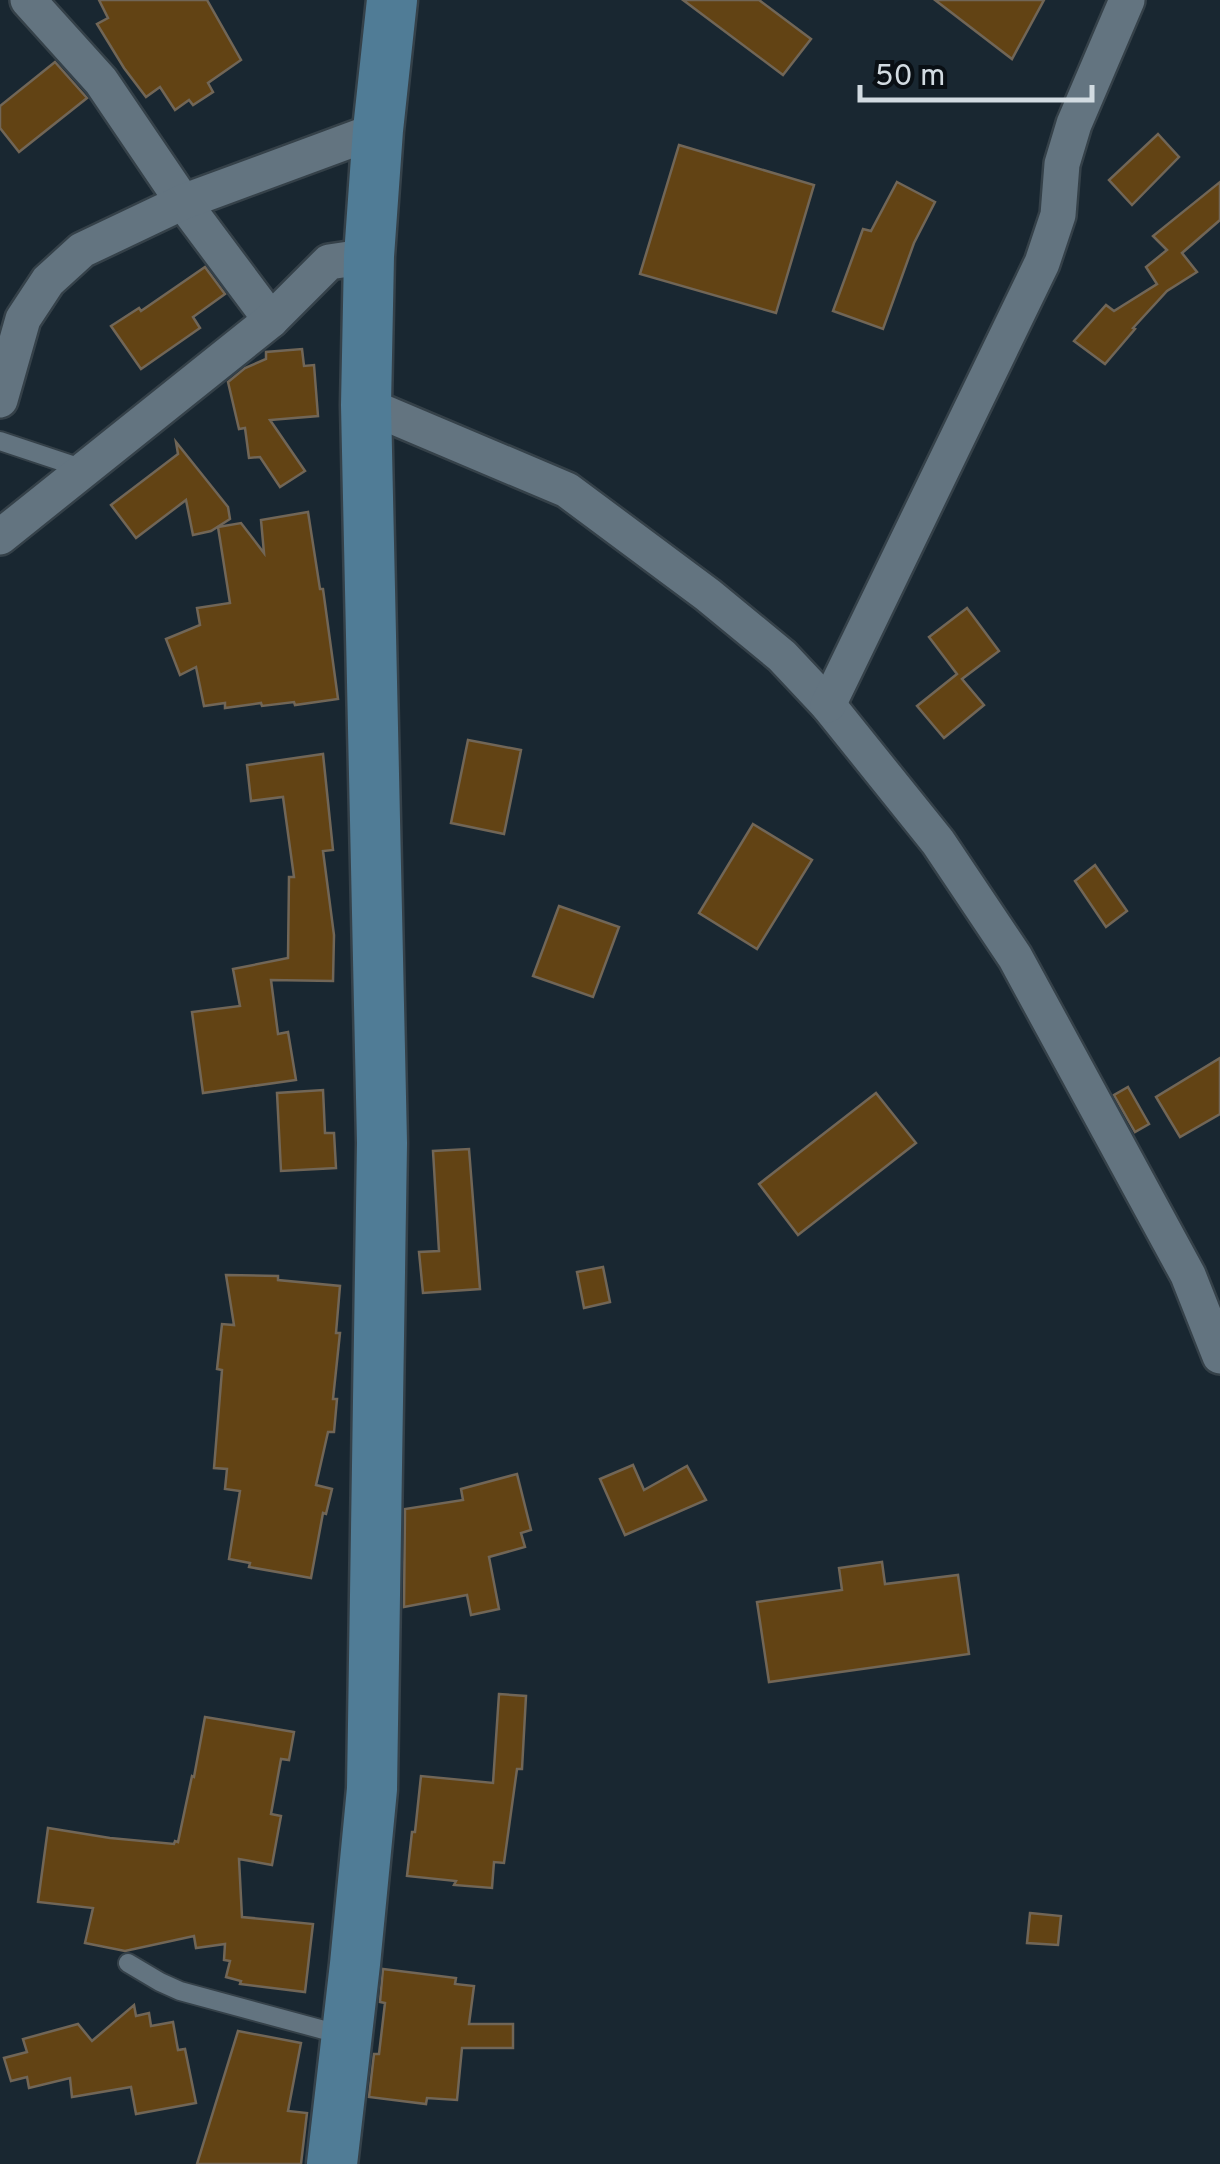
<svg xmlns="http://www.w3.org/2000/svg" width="1220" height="2164" font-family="Overpass,sans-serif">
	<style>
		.building { fill: #624314; stroke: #716657; stroke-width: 2.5 }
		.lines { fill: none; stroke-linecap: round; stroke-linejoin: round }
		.lane-casing { stroke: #354149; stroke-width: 22 }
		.street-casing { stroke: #354149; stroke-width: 40 }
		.secondary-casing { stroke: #354149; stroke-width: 55 }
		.lane { stroke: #637480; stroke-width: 18 }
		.street { stroke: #637480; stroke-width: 35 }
		.secondary { stroke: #507c96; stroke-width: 50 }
	</style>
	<rect width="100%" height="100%" fill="#192731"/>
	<!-- building -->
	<g class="building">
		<path d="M 99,0 L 207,0 L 241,60 L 208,83 L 213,92 L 193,105 L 189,100 L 175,110 L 160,87 L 146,97 L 124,68 L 97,24 L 108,18 Z"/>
		<path d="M 683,0 L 759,0 L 811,39 L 783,75 Z"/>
		<path d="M 935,0 L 1044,0 L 1012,59 Z"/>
		<path d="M 55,62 L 87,98 L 19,152 L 0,128 L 0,106 Z"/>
		<path d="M 1158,134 L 1179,157 L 1132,205 L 1109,180 Z"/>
		<path d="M 679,145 L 814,185 L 776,313 L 640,274 Z"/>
		<path d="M 897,182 L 935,202 L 914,243 L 883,329 L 833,311 L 863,229 L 871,231 Z"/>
		<path d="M 1220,182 L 1220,220 L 1182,253 L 1197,272 L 1167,291 L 1133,328 L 1135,329 L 1105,364 L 1074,341 L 1106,305 L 1114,311 L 1157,284 L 1146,267 L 1167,250 L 1153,236 Z"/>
		<path d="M 205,267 L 225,294 L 193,317 L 200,328 L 141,369 L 111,326 L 139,308 L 141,311 Z"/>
		<path d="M 302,349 L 304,366 L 314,365 L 318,416 L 270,420 L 305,471 L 280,487 L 260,457 L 249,458 L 245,428 L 239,429 L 228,382 L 245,368 L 266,359 L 266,352 Z"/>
		<path d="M 176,442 L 228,507 L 230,519 L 211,531 L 193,535 L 186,500 L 136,538 L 111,505 L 178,454 Z"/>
		<path d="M 308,512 L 320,589 L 323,589 L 338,699 L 295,705 L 294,702 L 262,706 L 261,703 L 225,708 L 225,703 L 204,706 L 196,667 L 180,675 L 166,639 L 200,625 L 197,608 L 230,603 L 218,527 L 241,523 L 264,553 L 261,520 Z"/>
		<path d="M 967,608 L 999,651 L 962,679 L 984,705 L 944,738 L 917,706 L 957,674 L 929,637 Z"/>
		<path d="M 468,740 L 521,750 L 504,834 L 451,823 Z"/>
		<path d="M 323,754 L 333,850 L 323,851 L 334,935 L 333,981 L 271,980 L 278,1034 L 288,1032 L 296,1080 L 203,1093 L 192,1012 L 240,1006 L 233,969 L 288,958 L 289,877 L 294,877 L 283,797 L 251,801 L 247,765 Z"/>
		<path d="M 753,824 L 812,860 L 757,949 L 699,913 Z"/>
		<path d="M 1095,865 L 1127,911 L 1106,927 L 1075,881 Z"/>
		<path d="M 559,906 L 619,927 L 593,997 L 533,976 Z"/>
		<path d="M 1220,1058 L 1220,1114 L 1180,1137 L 1156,1097 Z"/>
		<path d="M 1128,1087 L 1149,1124 L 1135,1132 L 1114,1095 Z"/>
		<path d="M 323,1090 L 325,1133 L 334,1133 L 336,1168 L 281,1171 L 277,1093 Z"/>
		<path d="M 876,1093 L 916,1143 L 798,1235 L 759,1184 Z"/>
		<path d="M 469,1149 L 480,1289 L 423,1293 L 419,1252 L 439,1251 L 433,1151 Z"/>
		<path d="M 603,1267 L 610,1302 L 584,1308 L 577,1272 Z"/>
		<path d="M 226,1275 L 278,1276 L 278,1280 L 340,1286 L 336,1333 L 340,1333 L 333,1399 L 337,1399 L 334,1432 L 328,1432 L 316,1485 L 332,1489 L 326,1514 L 323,1513 L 311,1578 L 249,1567 L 250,1563 L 229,1559 L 240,1491 L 225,1489 L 227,1469 L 214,1468 L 222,1370 L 217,1369 L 222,1324 L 234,1325 Z"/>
		<path d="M 633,1465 L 644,1490 L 687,1466 L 706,1500 L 625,1535 L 600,1479 Z"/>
		<path d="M 517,1474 L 531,1530 L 521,1533 L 525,1547 L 489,1557 L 499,1609 L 471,1615 L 467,1595 L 404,1607 L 405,1509 L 463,1500 L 461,1489 Z"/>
		<path d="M 882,1562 L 885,1584 L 958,1575 L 969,1654 L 769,1682 L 757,1602 L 842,1590 L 839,1568 Z"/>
		<path d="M 499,1694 L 526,1696 L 522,1769 L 517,1769 L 504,1863 L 494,1862 L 492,1888 L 454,1885 L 456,1881 L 407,1876 L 412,1832 L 415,1832 L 421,1776 L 493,1783 Z"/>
		<path d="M 205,1717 L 294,1732 L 289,1760 L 281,1759 L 271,1814 L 281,1816 L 272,1865 L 239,1859 L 242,1917 L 313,1924 L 305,1992 L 240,1984 L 241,1981 L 226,1977 L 230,1961 L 224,1960 L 225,1944 L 196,1948 L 194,1936 L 125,1951 L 85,1943 L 93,1908 L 38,1902 L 48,1828 L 110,1838 L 174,1844 L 175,1841 L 178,1842 L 192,1776 L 194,1777 Z"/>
		<path d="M 1030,1913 L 1061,1916 L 1058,1945 L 1027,1943 Z"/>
		<path d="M 383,1969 L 456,1978 L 455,1984 L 474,1986 L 469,2024 L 513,2024 L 513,2048 L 462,2048 L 457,2100 L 427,2098 L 426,2104 L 369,2097 L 374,2054 L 379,2054 L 385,2003 L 380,2002 Z"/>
		<path d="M 134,2005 L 136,2016 L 149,2013 L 151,2026 L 173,2022 L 178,2050 L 185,2049 L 196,2103 L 136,2114 L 131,2087 L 72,2097 L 70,2078 L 29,2088 L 27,2077 L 11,2081 L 4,2058 L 27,2052 L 23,2039 L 78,2024 L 92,2041 Z"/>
		<path d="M 238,2031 L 301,2043 L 288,2111 L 307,2113 L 301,2164 L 197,2164 Z"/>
	</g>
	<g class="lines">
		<defs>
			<g id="lane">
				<path d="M 0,441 L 84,469"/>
				<path d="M 128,1963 L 160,1982 L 180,1991 L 346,2036"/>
			</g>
			<g id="street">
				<path d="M 28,0 L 101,81 L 183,202 L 271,320"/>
				<path d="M 0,400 L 23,319 L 48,281 L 82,250 L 183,202 L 378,130"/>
				<path d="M 366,405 L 567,490 L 708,595 L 782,656 L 828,705 L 938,842 L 1015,957 L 1188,1275 L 1220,1356"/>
				<path d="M 0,537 L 271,320 L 329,262 L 369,256"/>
				<path d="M 828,705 L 1042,263 L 1058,215 L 1062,164 L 1074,124 L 1127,0"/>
			</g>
			<path id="secondary" d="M 332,2164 L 355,1964 L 372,1789 L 382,1143 L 366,405 L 369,256 L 378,130 L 392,0"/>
		</defs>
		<!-- lane casing -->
		<use href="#lane" class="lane-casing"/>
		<!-- street casing -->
		<use href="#street" class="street-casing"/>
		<!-- secondary casing -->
		<use href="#secondary" class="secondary-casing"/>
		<!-- lane -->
		<use href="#lane" class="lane"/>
		<!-- street -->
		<use href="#street" class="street"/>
		<!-- secondary -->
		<use href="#secondary" class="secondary"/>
	</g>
	<!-- scale -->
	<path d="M860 85v15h232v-15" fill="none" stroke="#d2dbe1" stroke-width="5"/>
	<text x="875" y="85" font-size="30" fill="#d2dbe1" stroke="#090f14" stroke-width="8" paint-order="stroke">50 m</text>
</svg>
